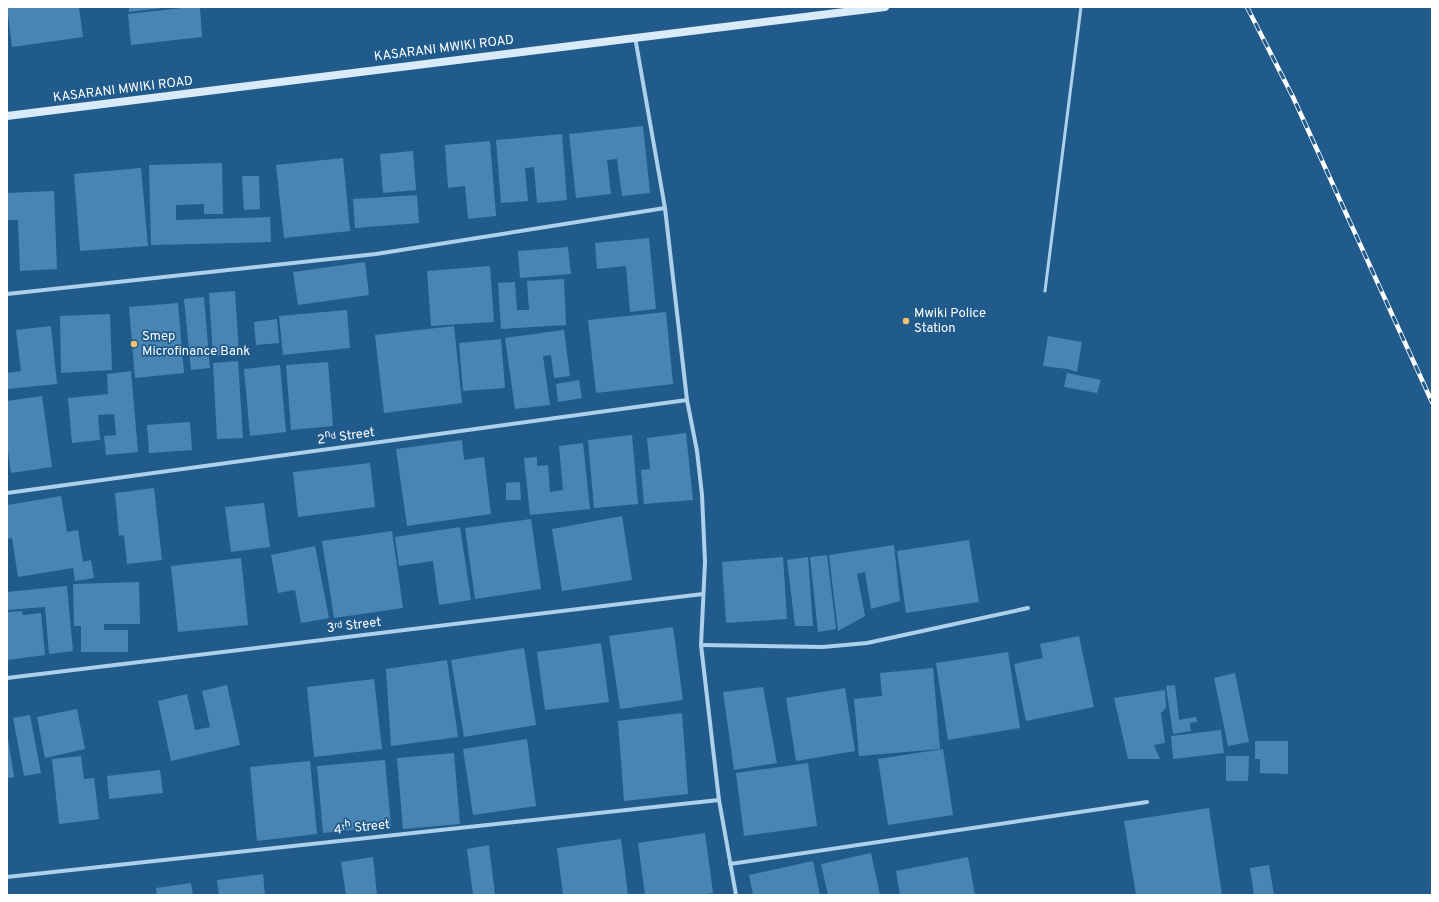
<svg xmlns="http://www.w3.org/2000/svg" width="1439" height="902" font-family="Overpass,sans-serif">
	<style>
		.building { fill: #4985b3 }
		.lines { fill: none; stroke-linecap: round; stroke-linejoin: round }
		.service { stroke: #add0eb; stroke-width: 3 }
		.minor { stroke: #add0eb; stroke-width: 4 }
		.secondary { stroke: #d9eaf9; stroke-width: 8 }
		.rail-casing { stroke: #fff; stroke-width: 4.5 }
		.rail { stroke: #205b8c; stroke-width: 3; stroke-dasharray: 9; stroke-linecap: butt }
		.poi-dot { fill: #f9c16e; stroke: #205b8c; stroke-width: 1.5 }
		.labels { text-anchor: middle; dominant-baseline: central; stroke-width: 3.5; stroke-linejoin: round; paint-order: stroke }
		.street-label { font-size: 13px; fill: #fff; stroke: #205b8c }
		.poi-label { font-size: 13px; fill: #fff; stroke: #205b8c; text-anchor: start }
	</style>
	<rect width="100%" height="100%" fill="#205b8c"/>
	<!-- building -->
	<g class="building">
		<path d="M 7,7 L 79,7 L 83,37 L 12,47 Z"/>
		<path d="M 129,7 L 162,7 L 162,8 L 129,12 Z"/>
		<path d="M 191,7 L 200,7 L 202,37 L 131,45 L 128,14 Z"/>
		<path d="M 643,126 L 650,193 L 622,196 L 617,159 L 607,160 L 611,194 L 576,198 L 569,134 Z"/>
		<path d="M 562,134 L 567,200 L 537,203 L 534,167 L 525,168 L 528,201 L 501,203 L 496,140 Z"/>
		<path d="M 490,141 L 496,216 L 468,219 L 465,186 L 448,188 L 445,145 Z"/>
		<path d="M 413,151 L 416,190 L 383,193 L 380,154 Z"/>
		<path d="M 343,158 L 350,231 L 284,238 L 276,165 Z"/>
		<path d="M 222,163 L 223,214 L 204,214 L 204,204 L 176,205 L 176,220 L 270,217 L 271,242 L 151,245 L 149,165 Z"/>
		<path d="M 141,168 L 148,246 L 80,251 L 74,174 Z"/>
		<path d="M 242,176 L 259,176 L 260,209 L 244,210 Z"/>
		<path d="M 54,191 L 57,269 L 20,271 L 18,220 L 7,220 L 7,193 Z"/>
		<path d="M 417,195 L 419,223 L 355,228 L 353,199 Z"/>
		<path d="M 649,238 L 656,309 L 630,312 L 626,266 L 597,269 L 595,243 Z"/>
		<path d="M 568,247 L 571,274 L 520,278 L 518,251 Z"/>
		<path d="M 365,262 L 369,295 L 298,305 L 293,272 Z"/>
		<path d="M 490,266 L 494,322 L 431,326 L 427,271 Z"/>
		<path d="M 564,279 L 566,325 L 501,329 L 498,283 L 515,282 L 517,310 L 529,310 L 527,281 Z"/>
		<path d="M 235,291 L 239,354 L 213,356 L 209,293 Z"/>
		<path d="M 204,297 L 210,368 L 191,370 L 184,299 Z"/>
		<path d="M 178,303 L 184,373 L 135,378 L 129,307 Z"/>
		<path d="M 347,310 L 350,348 L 283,355 L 279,316 Z"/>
		<path d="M 666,312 L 673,384 L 596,393 L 588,320 Z"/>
		<path d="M 110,314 L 112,370 L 61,373 L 60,316 Z"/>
		<path d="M 277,319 L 279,343 L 256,345 L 254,322 Z"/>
		<path d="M 51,326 L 57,384 L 7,389 L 7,373 L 21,371 L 16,330 Z"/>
		<path d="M 454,326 L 462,403 L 384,413 L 375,335 Z"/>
		<path d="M 564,330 L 570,376 L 554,378 L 551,355 L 543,356 L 550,405 L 515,409 L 505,338 Z"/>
		<path d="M 1048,336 L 1082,342 L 1077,372 L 1068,369 L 1043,366 Z"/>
		<path d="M 501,339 L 505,388 L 463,391 L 459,343 Z"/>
		<path d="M 238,361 L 243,438 L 217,439 L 213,363 Z"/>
		<path d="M 328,362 L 333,426 L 291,430 L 286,365 Z"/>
		<path d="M 280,365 L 286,432 L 250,436 L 244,369 Z"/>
		<path d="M 131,371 L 138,452 L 106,455 L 104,436 L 116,435 L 114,414 L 98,415 L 100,440 L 72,443 L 68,398 L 108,394 L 107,374 Z"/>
		<path d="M 1067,373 L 1101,380 L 1097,393 L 1064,387 Z"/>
		<path d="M 579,380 L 582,398 L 558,402 L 556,384 Z"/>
		<path d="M 42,396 L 52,467 L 11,473 L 7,444 L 7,401 Z"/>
		<path d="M 190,422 L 192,450 L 149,453 L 147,425 Z"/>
		<path d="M 686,433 L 693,500 L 644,504 L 641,470 L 650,469 L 647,438 Z"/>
		<path d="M 632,435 L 638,504 L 594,508 L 588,440 Z"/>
		<path d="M 462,440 L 464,460 L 484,457 L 491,514 L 407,526 L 396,449 Z"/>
		<path d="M 583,443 L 590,509 L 530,515 L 524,458 L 537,457 L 537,466 L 548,465 L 550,492 L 563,490 L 559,446 Z"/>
		<path d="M 370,463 L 375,507 L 298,517 L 293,472 Z"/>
		<path d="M 520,482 L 521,500 L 506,500 L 506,483 Z"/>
		<path d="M 154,488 L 162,560 L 127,564 L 124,535 L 119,536 L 115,493 Z"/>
		<path d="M 61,496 L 67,532 L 78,530 L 83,562 L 91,560 L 94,578 L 75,581 L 73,568 L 18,577 L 12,538 L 7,539 L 7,505 Z"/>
		<path d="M 264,503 L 270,547 L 231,552 L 225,507 Z"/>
		<path d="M 622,516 L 632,580 L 562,591 L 552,529 Z"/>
		<path d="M 531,519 L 541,589 L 475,599 L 465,528 Z"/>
		<path d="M 460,527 L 471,600 L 439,605 L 433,561 L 399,566 L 395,537 Z"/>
		<path d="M 392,531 L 403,608 L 334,618 L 322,541 Z"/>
		<path d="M 969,540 L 979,602 L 906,613 L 897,551 Z"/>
		<path d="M 894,545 L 900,601 L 871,609 L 865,572 L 857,574 L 865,616 L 838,631 L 829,555 Z"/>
		<path d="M 315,546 L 329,618 L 301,623 L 295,590 L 278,593 L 271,555 Z"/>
		<path d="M 827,555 L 836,629 L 818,632 L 810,557 Z"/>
		<path d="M 783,557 L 787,619 L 726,623 L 722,562 Z"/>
		<path d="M 808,557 L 813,626 L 795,626 L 787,560 Z"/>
		<path d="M 241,558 L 248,625 L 178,632 L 171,566 Z"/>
		<path d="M 139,582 L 140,624 L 104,624 L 104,630 L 128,630 L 128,652 L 81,652 L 81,626 L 74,626 L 73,584 Z"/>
		<path d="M 67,586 L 73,651 L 49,654 L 45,607 L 7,610 L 7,592 Z"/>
		<path d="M 22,611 L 23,615 L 41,613 L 45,655 L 7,660 L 7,612 Z"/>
		<path d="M 673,627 L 683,700 L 620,709 L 609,636 Z"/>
		<path d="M 1079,636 L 1094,707 L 1026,721 L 1014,664 L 1043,658 L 1040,644 Z"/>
		<path d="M 601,643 L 609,702 L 545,710 L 537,652 Z"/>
		<path d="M 524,648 L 536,725 L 464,737 L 451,660 Z"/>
		<path d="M 1008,652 L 1020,728 L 948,740 L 936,663 Z"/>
		<path d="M 447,660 L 458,737 L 391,746 L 386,669 Z"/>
		<path d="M 933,668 L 940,749 L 859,756 L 854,699 L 882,696 L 880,673 Z"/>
		<path d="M 1235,673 L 1249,742 L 1228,746 L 1214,678 Z"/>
		<path d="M 374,679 L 382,749 L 314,757 L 307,687 Z"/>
		<path d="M 227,685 L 240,745 L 171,761 L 158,701 L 187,694 L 195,730 L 210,727 L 202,691 Z"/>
		<path d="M 1175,685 L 1179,720 L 1196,717 L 1197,722 L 1190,723 L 1191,731 L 1173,734 L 1166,686 Z"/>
		<path d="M 763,687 L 777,763 L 734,770 L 723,692 Z"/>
		<path d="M 845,688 L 855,751 L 796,761 L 786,698 Z"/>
		<path d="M 1165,690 L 1166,708 L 1161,713 L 1165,743 L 1154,745 L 1160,759 L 1128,759 L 1114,698 Z"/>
		<path d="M 77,709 L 85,749 L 45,758 L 37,717 Z"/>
		<path d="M 682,713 L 688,794 L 624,801 L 618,721 Z"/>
		<path d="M 30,715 L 41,773 L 24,776 L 13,718 Z"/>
		<path d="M 1221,730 L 1224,753 L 1173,759 L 1171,736 Z"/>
		<path d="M 7,732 L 14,777 L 7,778 Z"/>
		<path d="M 527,739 L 536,806 L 473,815 L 463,749 Z"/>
		<path d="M 1255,741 L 1288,741 L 1288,774 L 1260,773 L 1260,759 L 1255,759 Z"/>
		<path d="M 943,749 L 953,815 L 888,825 L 878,759 Z"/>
		<path d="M 454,753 L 460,824 L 403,829 L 397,758 Z"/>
		<path d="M 81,756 L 84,779 L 94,778 L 99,819 L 59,824 L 52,759 Z"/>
		<path d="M 1226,756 L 1249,756 L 1248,781 L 1226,781 Z"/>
		<path d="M 385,760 L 391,826 L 323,833 L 317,766 Z"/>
		<path d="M 310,761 L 317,834 L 257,841 L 250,767 Z"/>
		<path d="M 808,763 L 817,826 L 744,836 L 736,773 Z"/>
		<path d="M 160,770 L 163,793 L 109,799 L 107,776 Z"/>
		<path d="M 1209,808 L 1222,895 L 1136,895 L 1124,821 Z"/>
		<path d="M 705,833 L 713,893 L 699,895 L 645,895 L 638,843 Z"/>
		<path d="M 621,839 L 628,895 L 563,895 L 557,848 Z"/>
		<path d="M 489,845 L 495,895 L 473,895 L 467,849 Z"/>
		<path d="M 871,853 L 880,895 L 828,895 L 821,864 Z"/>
		<path d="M 373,857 L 377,895 L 346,895 L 341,862 Z"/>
		<path d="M 968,857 L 975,895 L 900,895 L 896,871 Z"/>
		<path d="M 813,861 L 820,895 L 753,895 L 749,875 Z"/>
		<path d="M 1269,865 L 1274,895 L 1254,895 L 1250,868 Z"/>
		<path d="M 263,874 L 265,895 L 219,895 L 217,880 Z"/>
		<path d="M 191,883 L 193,895 L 157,895 L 156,888 Z"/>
	</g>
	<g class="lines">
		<!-- service -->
		<path class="service" d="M 1045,291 L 1081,7"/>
		<!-- minor -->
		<g class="minor">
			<path d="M 635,37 L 665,208 L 687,400 L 697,451 L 702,495 L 705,562 L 701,645 L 719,800 L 736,895"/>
			<path d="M 7,294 L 376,254 L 665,208"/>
			<path d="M 7,493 L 687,400"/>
			<path d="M 701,645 L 823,647 L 867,643 L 1028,608"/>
			<path d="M 7,678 L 703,594"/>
			<path d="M 730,864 L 1147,802"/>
			<path d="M 7,877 L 719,800"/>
		</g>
		<!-- secondary -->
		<path class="secondary" d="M 7,116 L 885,7"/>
		<defs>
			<path id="rail" d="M 1247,7 L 1293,97 L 1432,402"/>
		</defs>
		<!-- rail casing -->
		<use href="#rail" class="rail-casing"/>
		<!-- rail -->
		<use href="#rail" class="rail"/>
	</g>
	<!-- markers -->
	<g class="poi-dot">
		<circle cx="906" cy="321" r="4"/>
		<circle cx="134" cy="344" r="4"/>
	</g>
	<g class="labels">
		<!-- street labels -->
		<g class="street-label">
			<text transform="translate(444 49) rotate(-7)">KASARANI MWIKI ROAD</text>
			<text transform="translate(123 90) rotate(-7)">KASARANI MWIKI ROAD</text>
			<text transform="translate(346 437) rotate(-8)">2ⁿᵈ Street</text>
			<text transform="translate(354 626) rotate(-7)">3ʳᵈ Street</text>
			<text transform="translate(362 828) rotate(-6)">4ᵗʰ Street</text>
		</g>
		<!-- poi labels -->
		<g class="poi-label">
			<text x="914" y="314">Mwiki Police<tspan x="914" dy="15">Station</tspan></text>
			<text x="142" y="337">Smep<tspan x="142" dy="15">Microfinance Bank</tspan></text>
		</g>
	</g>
	<!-- border -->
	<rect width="1439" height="902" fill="none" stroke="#ffffff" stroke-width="16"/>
</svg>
